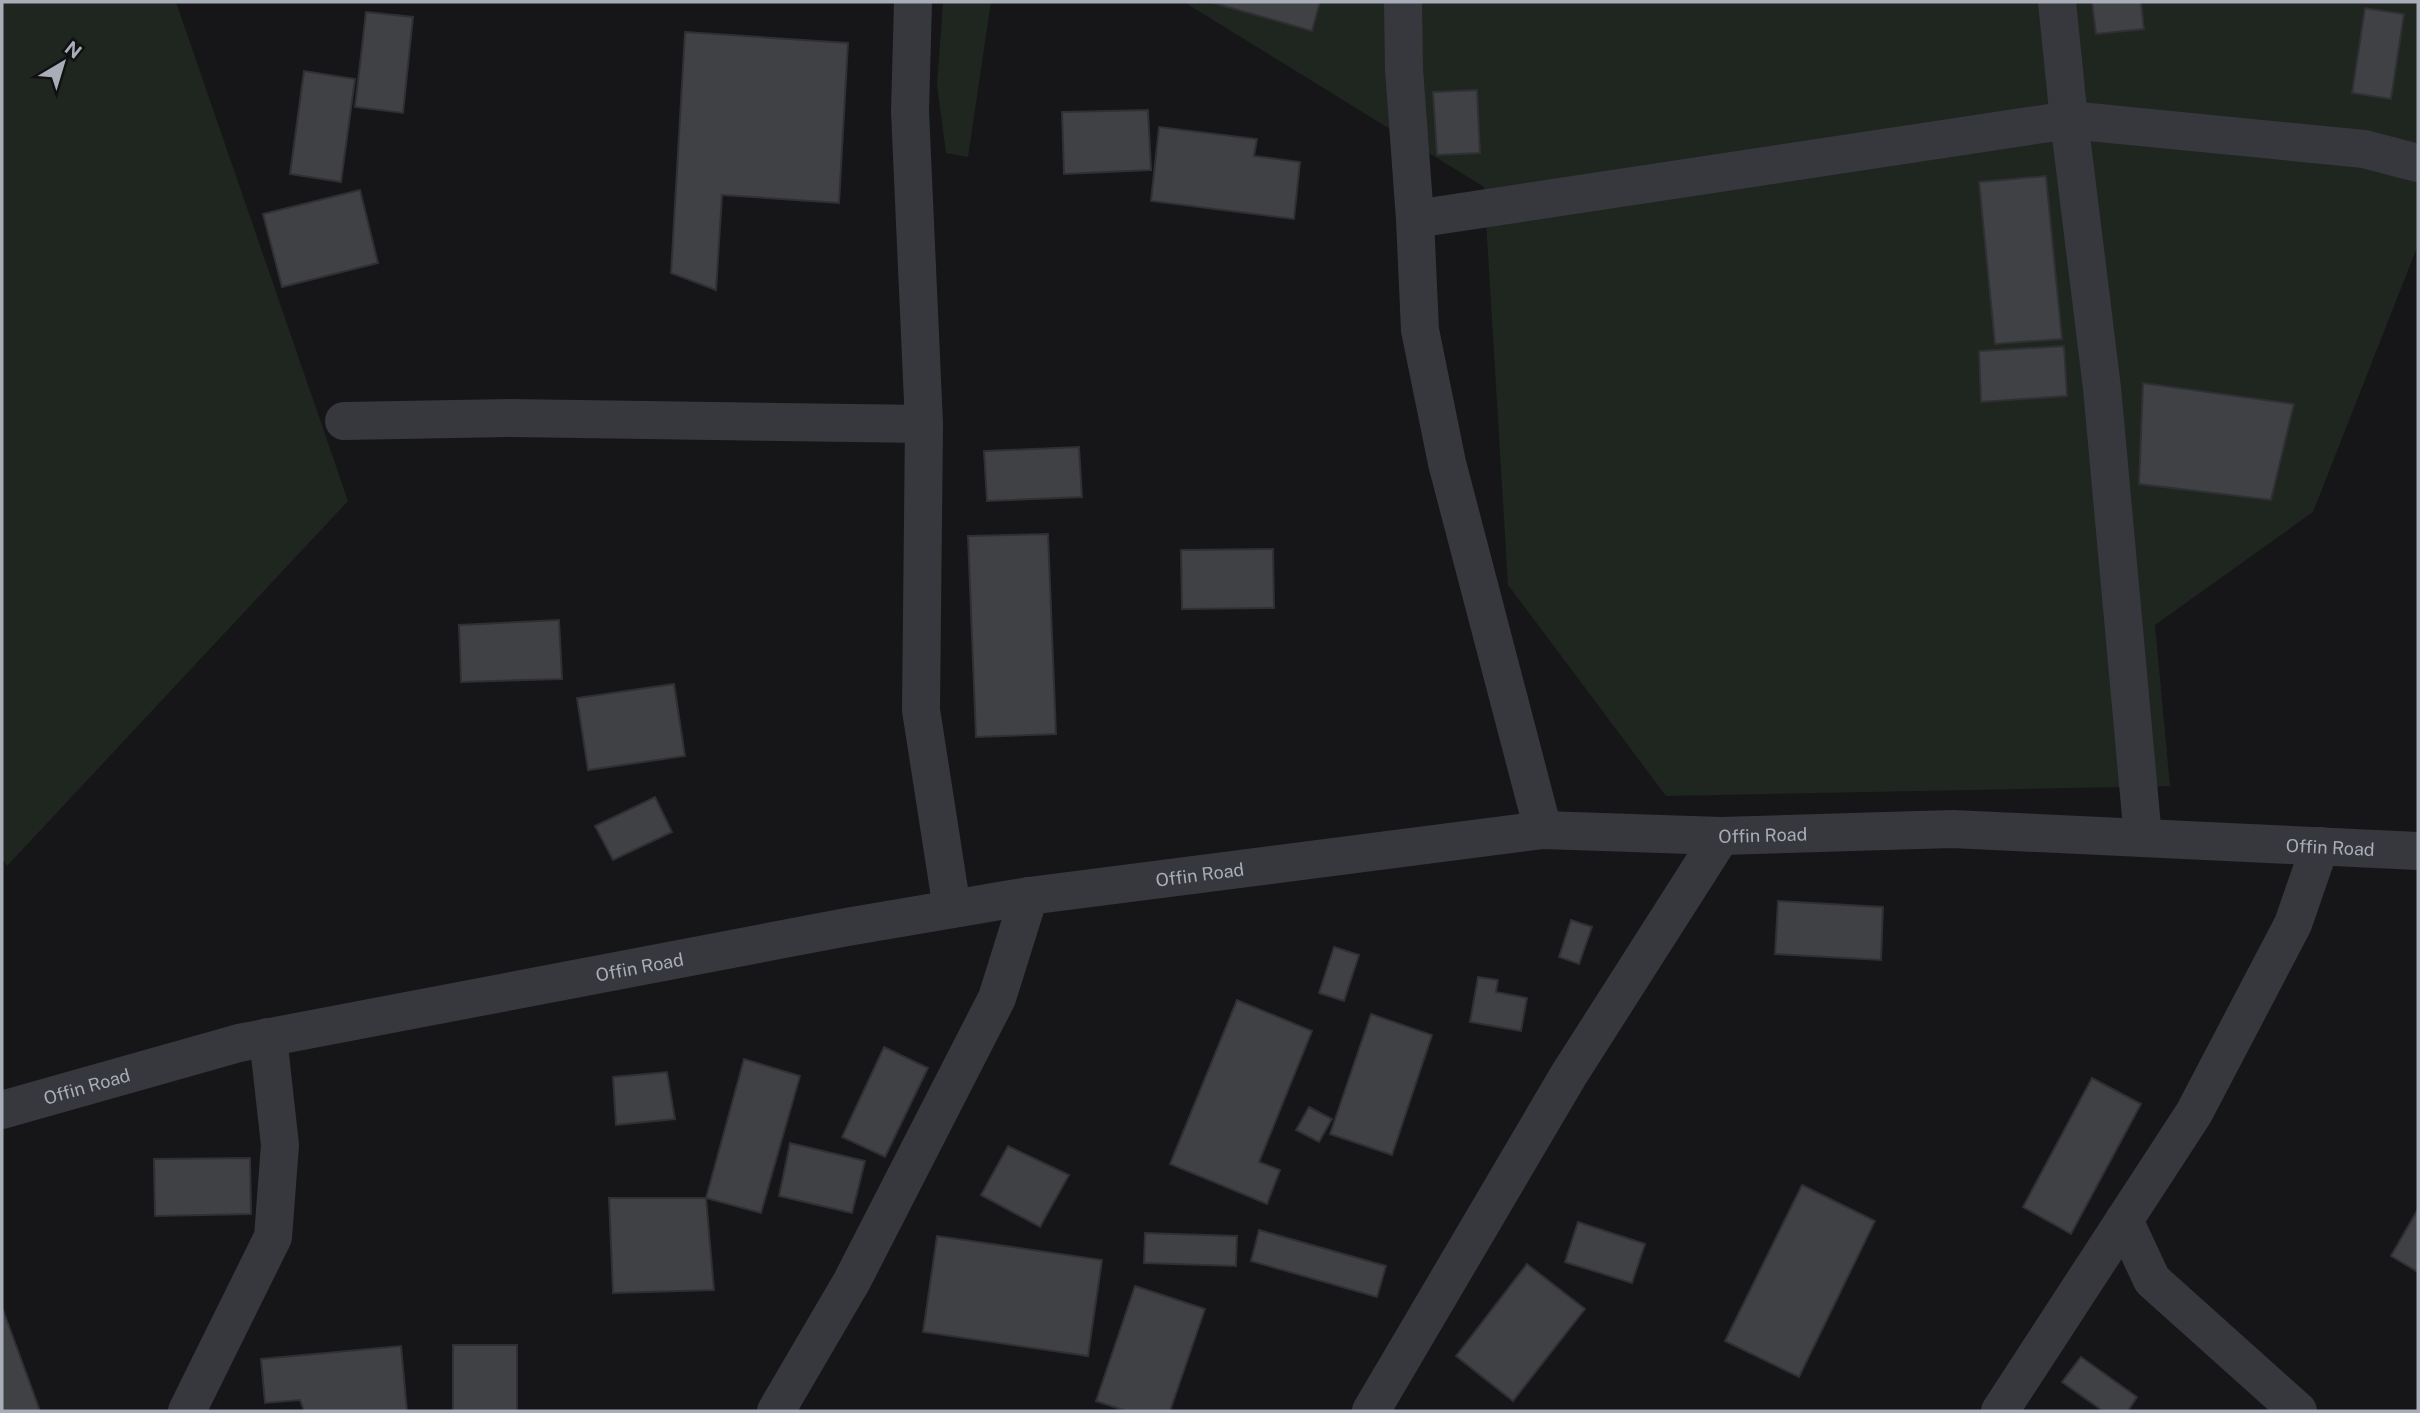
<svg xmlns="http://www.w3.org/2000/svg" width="2420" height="1413" font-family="'Public Sans',sans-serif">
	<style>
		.green { fill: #1e261f }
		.building { fill: #404145; stroke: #303034; stroke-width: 2 }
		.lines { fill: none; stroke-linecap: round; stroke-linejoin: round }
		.minor { stroke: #37383d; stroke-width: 38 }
		.tertiary { stroke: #37383d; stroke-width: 38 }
		.labels { text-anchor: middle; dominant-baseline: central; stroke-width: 5; stroke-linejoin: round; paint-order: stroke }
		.street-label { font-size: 18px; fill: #a8adb8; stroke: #111113 }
	</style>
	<rect width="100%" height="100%" fill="#161618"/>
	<!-- green -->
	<g class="green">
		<path d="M 2,2 L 176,2 L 348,501 L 7,866 L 2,858 Z"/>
		<path d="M 943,2 L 991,2 L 968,157 L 946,153 L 937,85 Z"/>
		<path d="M 1184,2 L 2418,2 L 2418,245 L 2313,512 L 2155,625 L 2170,786 L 1666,796 L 1508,585 L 1484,187 Z"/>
	</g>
	<!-- building -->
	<g class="building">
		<path d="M 1210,2 L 1320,2 L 1312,31 Z"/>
		<path d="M 2092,2 L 2141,2 L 2144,29 L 2096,34 Z"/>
		<path d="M 2365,8 L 2404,14 L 2391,99 L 2352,93 Z"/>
		<path d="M 366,12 L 413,17 L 403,113 L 355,107 Z"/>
		<path d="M 685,32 L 848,43 L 839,203 L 722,195 L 716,290 L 671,273 Z"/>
		<path d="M 304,71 L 355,79 L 341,182 L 290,174 Z"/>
		<path d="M 1477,90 L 1480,153 L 1437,155 L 1433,92 Z"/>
		<path d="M 1148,110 L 1151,170 L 1064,174 L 1062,112 Z"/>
		<path d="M 1159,127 L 1257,139 L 1254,156 L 1300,162 L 1294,219 L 1151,201 Z"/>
		<path d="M 2046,176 L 2062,339 L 1995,344 L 1979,182 Z"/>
		<path d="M 360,190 L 378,263 L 282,287 L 263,214 Z"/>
		<path d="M 2064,346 L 2067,396 L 1981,402 L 1979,351 Z"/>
		<path d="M 2143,383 L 2294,404 L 2271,500 L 2139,484 Z"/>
		<path d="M 1079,447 L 1082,497 L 987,501 L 984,451 Z"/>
		<path d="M 1048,534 L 1056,734 L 976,737 L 968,536 Z"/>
		<path d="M 1273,549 L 1274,608 L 1182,609 L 1181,550 Z"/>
		<path d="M 559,620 L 562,679 L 461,682 L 459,625 Z"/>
		<path d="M 674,684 L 685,756 L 588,770 L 577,698 Z"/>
		<path d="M 655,797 L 672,832 L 613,860 L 595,826 Z"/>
		<path d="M 1778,901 L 1883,907 L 1881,960 L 1775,954 Z"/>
		<path d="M 1571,920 L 1592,927 L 1579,964 L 1559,957 Z"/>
		<path d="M 1334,947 L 1359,955 L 1344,1001 L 1319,993 Z"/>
		<path d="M 1478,977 L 1498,980 L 1496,992 L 1527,998 L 1521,1031 L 1470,1022 Z"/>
		<path d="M 1237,1000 L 1312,1031 L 1259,1162 L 1280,1170 L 1267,1204 L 1170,1164 Z"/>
		<path d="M 1371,1014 L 1432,1035 L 1392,1155 L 1330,1134 Z"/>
		<path d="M 884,1047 L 928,1068 L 885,1157 L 842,1137 Z"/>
		<path d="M 744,1059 L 800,1076 L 761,1213 L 706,1198 Z"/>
		<path d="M 667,1072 L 675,1119 L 616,1125 L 613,1077 Z"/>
		<path d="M 2092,1078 L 2141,1104 L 2071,1234 L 2023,1207 Z"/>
		<path d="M 1309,1107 L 1332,1119 L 1319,1142 L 1296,1130 Z"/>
		<path d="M 790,1143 L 865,1161 L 852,1213 L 779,1196 Z"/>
		<path d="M 1008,1146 L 1069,1175 L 1040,1227 L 981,1195 Z"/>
		<path d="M 250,1158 L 251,1214 L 155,1216 L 154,1159 Z"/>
		<path d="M 1802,1185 L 1875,1221 L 1799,1377 L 1725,1341 Z"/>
		<path d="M 609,1198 L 706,1198 L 714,1290 L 613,1293 Z"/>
		<path d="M 2418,1209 L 2418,1272 L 2391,1256 Z"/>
		<path d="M 1578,1222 L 1645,1244 L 1632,1283 L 1565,1262 Z"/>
		<path d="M 1259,1230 L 1386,1266 L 1377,1297 L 1251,1261 Z"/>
		<path d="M 1145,1233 L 1237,1236 L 1236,1266 L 1144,1263 Z"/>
		<path d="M 937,1236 L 1102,1260 L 1088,1356 L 923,1332 Z"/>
		<path d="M 1527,1264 L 1585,1309 L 1513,1401 L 1456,1356 Z"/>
		<path d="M 1135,1286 L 1205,1309 L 1170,1411 L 1126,1411 L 1096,1401 Z"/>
		<path d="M 2,1307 L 40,1411 L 2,1411 Z"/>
		<rect x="453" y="1345" width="64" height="66"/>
		<path d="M 401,1346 L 407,1411 L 304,1411 L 300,1400 L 265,1403 L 261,1359 Z"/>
		<path d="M 2081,1357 L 2137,1397 L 2128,1411 L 2103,1411 L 2062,1382 Z"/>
	</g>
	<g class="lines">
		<!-- minor -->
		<g class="minor">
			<path d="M 913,2 L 910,111 L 924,424 L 921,710 L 952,909"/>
			<path d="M 1403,2 L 1404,69 L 1415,219 L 1420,330 L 1447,463 L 1543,830"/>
			<path d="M 2057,2 L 2069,120 L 2102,388 L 2143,838"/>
			<path d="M 1415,219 L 2069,120 L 2364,149 L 2418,163"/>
			<path d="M 344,421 L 511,418 L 924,424"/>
			<path d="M 2124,1220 L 2152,1280 L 2298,1411"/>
			<path d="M 187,1411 L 273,1237 L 280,1145 L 268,1037"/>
			<path d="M 776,1411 L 852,1281 L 997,998 L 1029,896"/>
			<path d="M 1371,1411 L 1568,1076 L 1721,836"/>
			<path d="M 2000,1411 L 2194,1113 L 2293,924 L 2320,846"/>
		</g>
		<!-- tertiary -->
		<path class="tertiary" id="s1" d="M 2,1110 L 239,1043 L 847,927 L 1029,896 L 1543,830 L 1721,836 L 1952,829 L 2418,851"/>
	</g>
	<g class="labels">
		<!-- street labels -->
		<g class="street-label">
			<text stroke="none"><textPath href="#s1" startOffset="1788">Offin Road</textPath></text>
			<text stroke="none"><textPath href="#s1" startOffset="2356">Offin Road</textPath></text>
			<text stroke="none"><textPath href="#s1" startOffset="1222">Offin Road</textPath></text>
			<text stroke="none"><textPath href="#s1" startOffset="654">Offin Road</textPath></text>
			<text stroke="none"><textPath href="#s1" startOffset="88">Offin Road</textPath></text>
		</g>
	</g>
	<!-- border -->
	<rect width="2420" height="1413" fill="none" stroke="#a8adb8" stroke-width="7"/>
	<!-- north arrow -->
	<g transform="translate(63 63) rotate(38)" stroke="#111113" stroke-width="5" paint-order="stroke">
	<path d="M0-5L12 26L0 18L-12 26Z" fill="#a8adb8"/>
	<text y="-10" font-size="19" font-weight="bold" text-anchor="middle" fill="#a8adb8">N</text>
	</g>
</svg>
